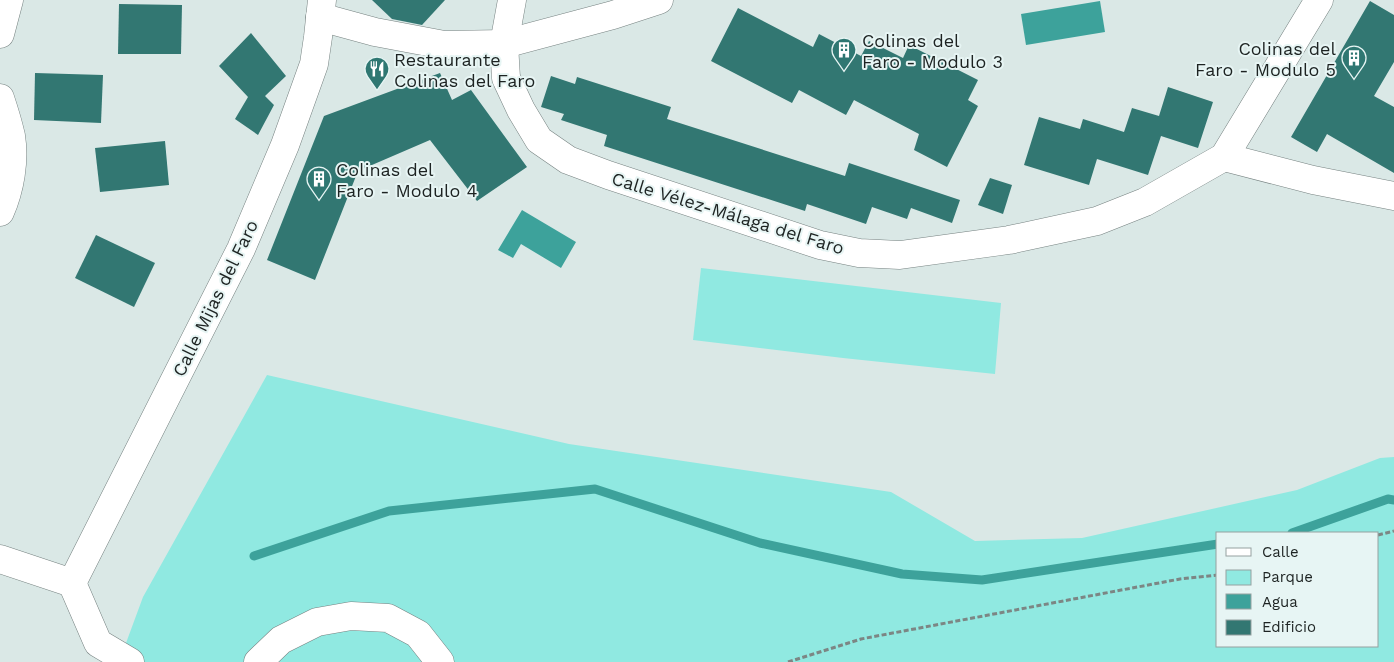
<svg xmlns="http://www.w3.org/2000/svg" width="1394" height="662" font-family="'Work Sans',sans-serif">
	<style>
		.green { fill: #90e9e1; fill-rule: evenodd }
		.water { fill: #3da29b }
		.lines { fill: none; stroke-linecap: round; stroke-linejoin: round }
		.stream { stroke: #3da29b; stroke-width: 9 }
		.building { fill: #327772 }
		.minor-casing { stroke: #768281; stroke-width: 29 }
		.path { stroke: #7c8684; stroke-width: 3; stroke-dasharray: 5 2.5; stroke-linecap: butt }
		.minor { stroke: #fff; stroke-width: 28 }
		.labels { text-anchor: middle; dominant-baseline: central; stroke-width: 4; stroke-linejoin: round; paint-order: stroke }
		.poi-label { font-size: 18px; fill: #1d2322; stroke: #e7f5f4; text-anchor: start }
		.street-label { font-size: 18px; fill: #1d2322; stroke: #e7f5f4 }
	</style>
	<rect width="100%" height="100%" fill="#dae8e6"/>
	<!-- green -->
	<g class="green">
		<path d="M 701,268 L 1001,303 L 995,374 L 843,358 L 693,340 Z"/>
		<path d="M 267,375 L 569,444 L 891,492 L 975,541 L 1082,538 L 1297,490 L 1380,458 L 1394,457 L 1394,662 L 119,662 L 143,597 ZM 1218,533 L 1378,533 L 1378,646 L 1218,646 Z"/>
	</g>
	<!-- water -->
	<g class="water">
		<path d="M 1100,1 L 1105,32 L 1026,45 L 1021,14 Z"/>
		<path d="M 522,210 L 576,242 L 561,268 L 521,244 L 513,258 L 498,250 Z"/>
	</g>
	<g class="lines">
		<!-- stream -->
		<g class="stream">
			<path d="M 1292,533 L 1388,499 L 1394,500"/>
			<path d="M 254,556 L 389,511 L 595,489 L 760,543 L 902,574 L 982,580 L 1218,544"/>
		</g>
	</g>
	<!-- building -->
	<g class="building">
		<path d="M 372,0 L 445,0 L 422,25 L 392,19 Z"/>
		<path d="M 1370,1 L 1394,15 L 1394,62 L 1374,96 L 1394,107 L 1394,173 L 1327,134 L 1317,152 L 1291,137 Z"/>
		<path d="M 119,4 L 182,5 L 181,54 L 118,54 Z"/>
		<path d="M 738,8 L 813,47 L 819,34 L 861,56 L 869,41 L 903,58 L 909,45 L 978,80 L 968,100 L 978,106 L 947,167 L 914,150 L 919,134 L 854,100 L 846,115 L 799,90 L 792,103 L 711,61 Z"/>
		<path d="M 251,33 L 286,76 L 265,96 L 274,105 L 258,135 L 235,119 L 248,97 L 219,66 Z"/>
		<path d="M 35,73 L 103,75 L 101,123 L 34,120 Z"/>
		<path d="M 440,73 L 452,100 L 471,90 L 527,167 L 477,201 L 430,140 L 358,171 L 315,280 L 267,260 L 324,116 Z"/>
		<path d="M 551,76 L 575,84 L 577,77 L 671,107 L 667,119 L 845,176 L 849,163 L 960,200 L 952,223 L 911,208 L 907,219 L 872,207 L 866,224 L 807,204 L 805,211 L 604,146 L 607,135 L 561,120 L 564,114 L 541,107 Z"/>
		<path d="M 1168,87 L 1213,102 L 1198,148 L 1161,136 L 1148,175 L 1097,159 L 1089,185 L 1024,165 L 1039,117 L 1080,129 L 1083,119 L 1124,132 L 1132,108 L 1159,116 Z"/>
		<path d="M 165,141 L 169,185 L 100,192 L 95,148 Z"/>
		<path d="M 990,178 L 1012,185 L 1003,214 L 978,205 Z"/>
		<path d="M 96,235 L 155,263 L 134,307 L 75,278 Z"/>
	</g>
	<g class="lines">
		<defs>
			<g id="minor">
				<path d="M 512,0 L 504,44 L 613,15 L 659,0"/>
				<path d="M 320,17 L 375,32 L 444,45 L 504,44 L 506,78 L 521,110 L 539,140 L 568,160 L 608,175 L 820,245 L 859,253 L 900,255 L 1009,240 L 1097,221 L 1145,202 L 1224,157 L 1319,0"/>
				<path d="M 0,34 L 9,0"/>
				<path d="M 0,98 C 4,110 8,123 11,136 C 15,161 10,189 0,212"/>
				<path d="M 1224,157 L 1313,180 L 1394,196"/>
				<path d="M 0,559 L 72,583"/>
				<path d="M 72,583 L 241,249 L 285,145 L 314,64 L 318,37 L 322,0"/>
				<path d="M 72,583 L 98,643 L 130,662"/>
				<path d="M 258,662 L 281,640 L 317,622 L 351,616 L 388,618 L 418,634 L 440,662"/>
			</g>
		</defs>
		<!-- minor casing -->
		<use href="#minor" class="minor-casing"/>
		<!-- path -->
		<g class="path">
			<path d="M 1378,535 L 1394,531"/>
			<path d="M 788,662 L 861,639 L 1180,579 L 1218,575"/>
		</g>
		<!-- minor -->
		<use href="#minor" class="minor"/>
	</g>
	<!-- icons -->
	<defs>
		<symbol id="building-pin" viewBox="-11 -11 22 30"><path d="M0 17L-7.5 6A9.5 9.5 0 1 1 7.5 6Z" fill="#2f7772" stroke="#e7f5f4"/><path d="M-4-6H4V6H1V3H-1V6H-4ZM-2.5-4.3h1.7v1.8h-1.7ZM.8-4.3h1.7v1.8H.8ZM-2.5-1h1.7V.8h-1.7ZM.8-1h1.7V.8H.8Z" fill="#fff"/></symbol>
		<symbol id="restaurant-pin" viewBox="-11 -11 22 30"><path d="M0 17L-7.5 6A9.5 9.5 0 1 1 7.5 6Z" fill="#2f7772" stroke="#e7f5f4"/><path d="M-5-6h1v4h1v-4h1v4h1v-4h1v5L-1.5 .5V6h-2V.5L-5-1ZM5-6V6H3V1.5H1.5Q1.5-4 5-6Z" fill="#fff"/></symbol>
	</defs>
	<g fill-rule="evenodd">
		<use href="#building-pin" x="830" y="36" width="28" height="38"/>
		<use href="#building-pin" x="1340" y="44" width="28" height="38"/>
		<use href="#restaurant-pin" x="363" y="55" width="28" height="38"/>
		<use href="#building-pin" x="305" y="165" width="28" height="38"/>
	</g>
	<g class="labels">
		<!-- poi labels -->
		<g class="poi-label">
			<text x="862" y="40">Colinas del<tspan x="862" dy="21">Faro - Modulo 3</tspan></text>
			<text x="1336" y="48" text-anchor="end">Colinas del<tspan x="1336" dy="21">Faro - Modulo 5</tspan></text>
			<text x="394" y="59">Restaurante<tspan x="394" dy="21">Colinas del Faro</tspan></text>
			<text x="336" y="169">Colinas del<tspan x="336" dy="21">Faro - Modulo 4</tspan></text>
		</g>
		<!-- street labels -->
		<g class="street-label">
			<text transform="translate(728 213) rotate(17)">Calle Vélez-Málaga del Faro</text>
			<text transform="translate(215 298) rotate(-64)">Calle Mijas del Faro</text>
		</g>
	</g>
	<!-- legend -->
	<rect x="1216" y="532" width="162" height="115" fill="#e7f5f4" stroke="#96a1a0"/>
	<rect x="1226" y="548" width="25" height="8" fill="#ffffff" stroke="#96a1a0"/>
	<text x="1262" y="557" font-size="15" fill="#1d2322">Calle</text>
	<rect x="1226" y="570" width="25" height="15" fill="#90e9e1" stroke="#96a1a0"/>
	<text x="1262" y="582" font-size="15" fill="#1d2322">Parque</text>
	<rect x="1226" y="594" width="25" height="15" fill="#3da29b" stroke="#96a1a0"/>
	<text x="1262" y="607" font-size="15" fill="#1d2322">Agua</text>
	<rect x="1226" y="620" width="25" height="15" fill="#327772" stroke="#96a1a0"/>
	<text x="1262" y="632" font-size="15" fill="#1d2322">Edificio</text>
</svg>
